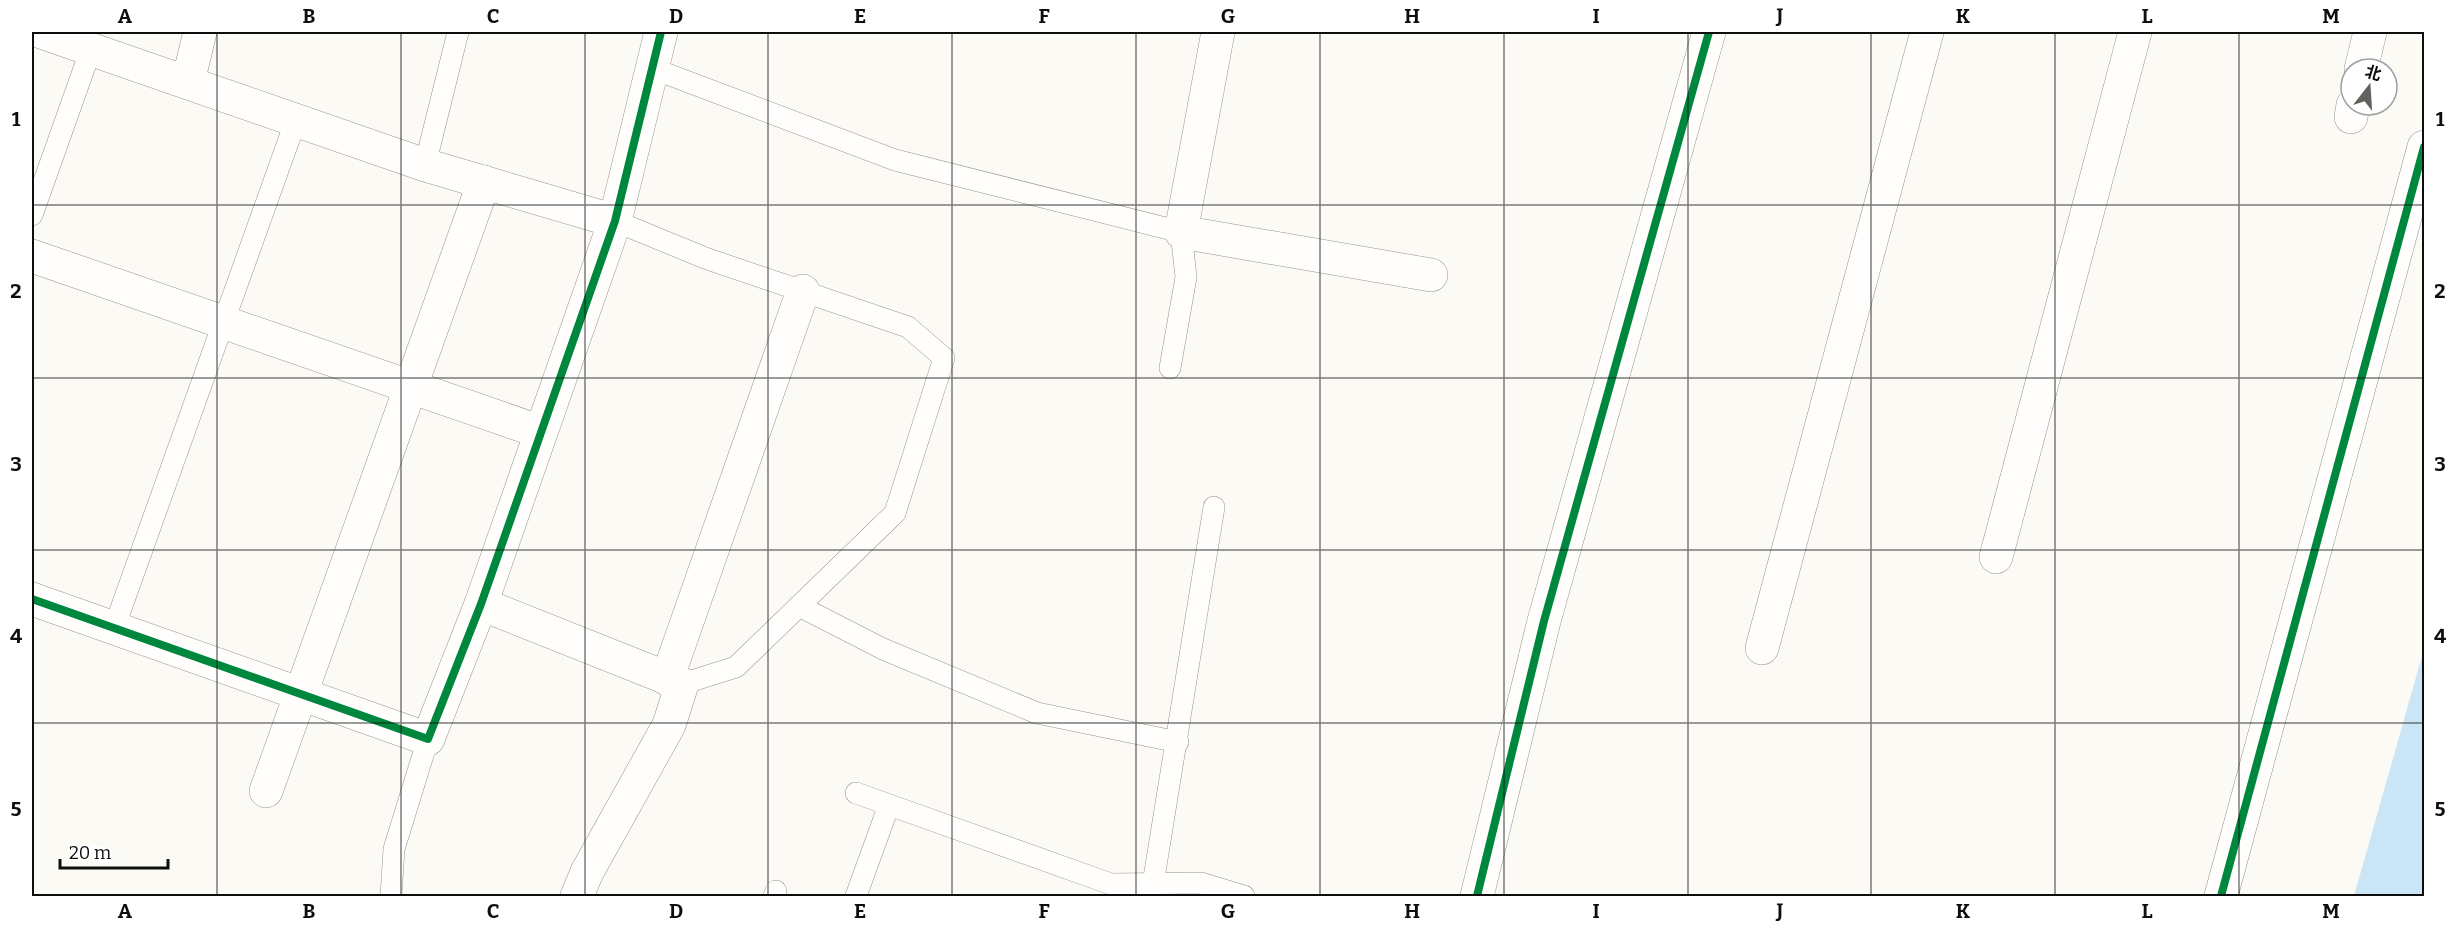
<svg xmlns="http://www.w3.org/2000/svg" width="2456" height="928" font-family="Bitter,'Noto Sans SC',serif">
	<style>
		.water { fill: #cae5f6 }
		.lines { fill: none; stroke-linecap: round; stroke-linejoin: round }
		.service-casing { stroke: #959492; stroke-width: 22 }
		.minor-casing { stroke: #959492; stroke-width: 34 }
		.service { stroke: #fffefd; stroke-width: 21 }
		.minor { stroke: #fffefd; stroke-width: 33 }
		.cycleway-casing { stroke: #fff; stroke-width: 11 }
		.cycleway { stroke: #00873e; stroke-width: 8 }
		.grid { fill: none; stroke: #0e0e0e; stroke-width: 1.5; stroke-opacity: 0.55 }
		.neatline { fill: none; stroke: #0e0e0e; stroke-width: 2 }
		.grid-label { font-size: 20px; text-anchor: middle; font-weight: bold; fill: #0e0e0e }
	</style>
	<rect width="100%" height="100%" fill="#fcfaf4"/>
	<!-- water -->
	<path class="water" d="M 2424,649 L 2424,896 L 2354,896 Z"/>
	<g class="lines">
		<defs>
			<g id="service">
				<path d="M 654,69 L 895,160 L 1181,232 L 1186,277 L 1170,368"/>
				<path d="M 425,165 L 458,32"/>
				<path d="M 32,215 L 91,49"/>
				<path d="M 615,221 L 705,258 L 908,327 L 944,358 L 895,513 L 736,667 L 682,684"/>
				<path d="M 799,606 L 883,649 L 1037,713 L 1178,742"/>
				<path d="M 114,628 L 296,120"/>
				<path d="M 856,793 L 1111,884 L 1201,883 L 1244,896"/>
				<path d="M 1153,884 L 1214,507"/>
				<path d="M 391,896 L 394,849 L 428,739"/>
				<path d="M 774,896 L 776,891"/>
				<path d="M 856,896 L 889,805"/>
			</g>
			<g id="minor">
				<path d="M 41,32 L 425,165 L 615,221"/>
				<path d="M 1218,32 L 1181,232 L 1431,275"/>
				<path d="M 2361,69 L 2370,32"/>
				<path d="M 188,82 L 200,32"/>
				<path d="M 2351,117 L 2353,105"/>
				<path d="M 32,256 L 541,432"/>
				<path d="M 1996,557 L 2135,32"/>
				<path d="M 32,599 L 428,739 L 481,604 L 615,221 L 661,32"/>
				<path d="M 481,604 L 682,684 L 669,725 L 587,872 L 577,896"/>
				<path d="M 1762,648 L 1927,32"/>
				<path d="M 667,679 L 803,291"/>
				<path d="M 266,791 L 484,182"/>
				<path d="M 1477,896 L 1544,621 L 1709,32"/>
				<path d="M 2221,896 L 2424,147"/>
			</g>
		</defs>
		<!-- service casing -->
		<use href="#service" class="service-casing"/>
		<!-- minor casing -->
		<use href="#minor" class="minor-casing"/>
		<!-- service -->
		<use href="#service" class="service"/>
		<!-- minor -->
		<use href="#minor" class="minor"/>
		<defs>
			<g id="cycleway">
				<path d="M 32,599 L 428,739 L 481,604 L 615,221 L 661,32"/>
				<path d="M 1477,896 L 1544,621 L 1709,32"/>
				<path d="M 2221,896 L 2424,147"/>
			</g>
		</defs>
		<!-- cycleway casing -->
		<use href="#cycleway" class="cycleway-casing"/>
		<!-- cycleway -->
		<use href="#cycleway" class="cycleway"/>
	</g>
	<!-- grid -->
	<path class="grid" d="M 217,32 L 217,896M 401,32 L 401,896M 585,32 L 585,896M 768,32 L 768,896M 952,32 L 952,896M 1136,32 L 1136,896M 1320,32 L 1320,896M 1504,32 L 1504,896M 1688,32 L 1688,896M 1871,32 L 1871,896M 2055,32 L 2055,896M 2239,32 L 2239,896M 32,205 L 2424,205M 32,378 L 2424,378M 32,550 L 2424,550M 32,723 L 2424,723"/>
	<!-- border -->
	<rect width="2456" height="928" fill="none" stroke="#ffffff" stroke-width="66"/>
	<!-- north arrow -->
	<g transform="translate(2369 87) rotate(17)"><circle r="28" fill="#ffffff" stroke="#9f9f9f" stroke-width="1.5"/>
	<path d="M0-4.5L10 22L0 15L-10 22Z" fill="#61615e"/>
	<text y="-9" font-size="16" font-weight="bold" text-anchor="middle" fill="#0e0e0e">北</text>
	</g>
	<!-- scale -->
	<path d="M60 859v9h108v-9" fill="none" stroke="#0e0e0e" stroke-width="3"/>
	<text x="69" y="859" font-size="18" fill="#0e0e0e" stroke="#ffffff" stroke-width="4.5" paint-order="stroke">20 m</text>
	<rect x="33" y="33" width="2390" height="862" class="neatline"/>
	<g class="grid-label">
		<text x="125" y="23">A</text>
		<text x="309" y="23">B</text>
		<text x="493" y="23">C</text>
		<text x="676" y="23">D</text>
		<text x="860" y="23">E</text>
		<text x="1044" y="23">F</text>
		<text x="1228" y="23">G</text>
		<text x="1412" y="23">H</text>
		<text x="1596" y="23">I</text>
		<text x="1780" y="23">J</text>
		<text x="1963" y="23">K</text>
		<text x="2147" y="23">L</text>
		<text x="2331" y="23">M</text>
		<text x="16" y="126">1</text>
		<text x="2440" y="126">1</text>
		<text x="16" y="298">2</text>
		<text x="2440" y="298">2</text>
		<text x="16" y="471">3</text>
		<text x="2440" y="471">3</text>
		<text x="16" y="643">4</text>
		<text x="2440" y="643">4</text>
		<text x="16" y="816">5</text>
		<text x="2440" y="816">5</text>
		<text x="125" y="918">A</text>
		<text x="309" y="918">B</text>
		<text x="493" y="918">C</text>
		<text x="676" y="918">D</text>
		<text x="860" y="918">E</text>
		<text x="1044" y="918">F</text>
		<text x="1228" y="918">G</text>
		<text x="1412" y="918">H</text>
		<text x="1596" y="918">I</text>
		<text x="1780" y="918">J</text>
		<text x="1963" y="918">K</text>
		<text x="2147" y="918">L</text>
		<text x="2331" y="918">M</text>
	</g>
</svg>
